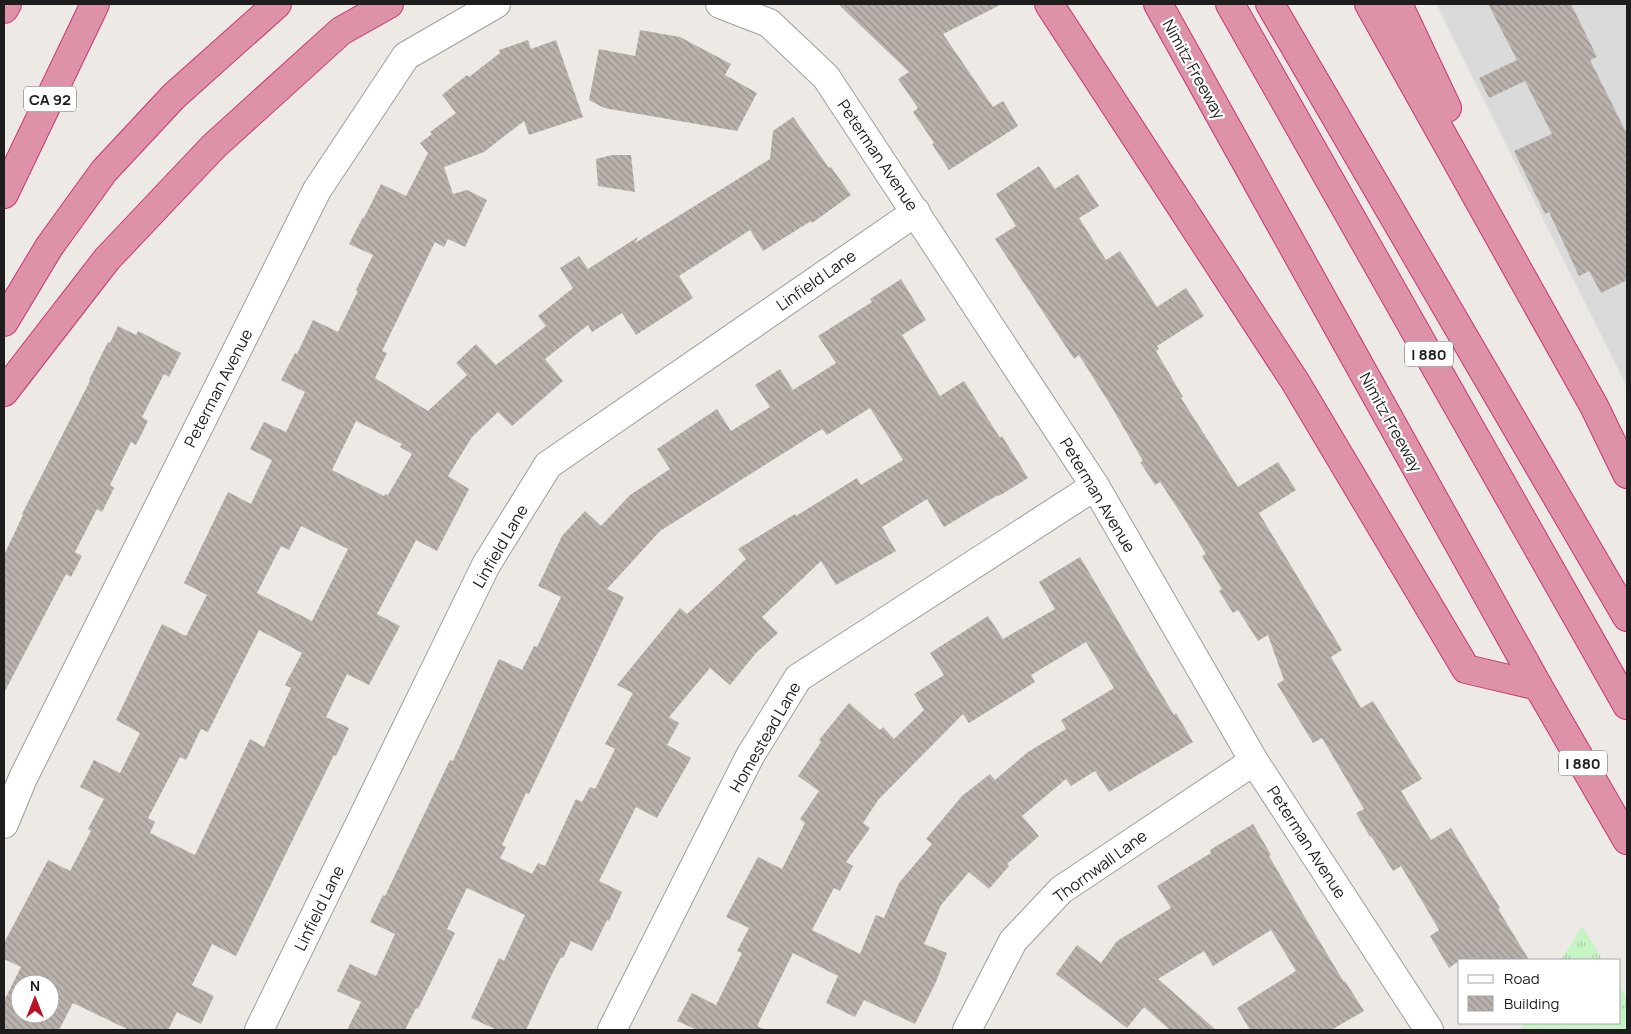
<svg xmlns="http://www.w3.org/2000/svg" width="1631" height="1034" font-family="Manrope,sans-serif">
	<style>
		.residential { fill: #dbdada }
		.park { fill: url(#park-tufts) }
		.building { fill: url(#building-back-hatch); fill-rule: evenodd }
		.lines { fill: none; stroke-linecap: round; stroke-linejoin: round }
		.minor-casing { stroke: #9e9e9e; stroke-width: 30 }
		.highway-casing { stroke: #c83477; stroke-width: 30 }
		.minor { stroke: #fff; stroke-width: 28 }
		.highway { stroke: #de92a8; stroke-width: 28 }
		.labels { text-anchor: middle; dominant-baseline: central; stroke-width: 4.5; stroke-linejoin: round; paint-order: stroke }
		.shield { fill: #fff; stroke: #616161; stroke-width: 1 }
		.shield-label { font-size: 15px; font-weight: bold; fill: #1d1d1d }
		.street-label { font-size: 16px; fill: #1d1d1d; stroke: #fff }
	</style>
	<defs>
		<pattern id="park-tufts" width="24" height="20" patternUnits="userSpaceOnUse" patternTransform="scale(1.25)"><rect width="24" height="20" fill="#c6f4c4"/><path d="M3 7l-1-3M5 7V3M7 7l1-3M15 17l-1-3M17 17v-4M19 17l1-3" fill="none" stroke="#aad1a8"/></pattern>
		<pattern id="building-back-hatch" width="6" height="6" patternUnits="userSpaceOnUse" patternTransform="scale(1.25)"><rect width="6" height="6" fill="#bab2ad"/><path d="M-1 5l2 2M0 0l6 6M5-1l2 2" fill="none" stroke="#97908c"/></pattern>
	</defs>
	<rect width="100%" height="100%" fill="#ede9e4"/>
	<!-- residential -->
	<path class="residential" d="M 1436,4 L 1627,4 L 1627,387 L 1561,255 Z"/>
	<!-- park -->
	<g class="park">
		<path d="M 1582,926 L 1603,960 L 1561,960 Z"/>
		<path d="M 1620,986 L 1627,998 L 1627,1030 L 1520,1030 L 1524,1023 L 1620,1023 Z"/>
	</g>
	<!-- building -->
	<g class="building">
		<path d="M 838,4 L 1002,4 L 943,34 L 993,107 L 1003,101 L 1018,126 L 949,170 L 932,144 L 934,143 L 913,112 L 918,108 L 898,79 L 909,72 Z"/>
		<path d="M 1488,4 L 1571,4 L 1597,57 L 1590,60 L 1627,134 L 1627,280 L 1601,293 L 1589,271 L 1579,276 L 1549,212 L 1545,214 L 1514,151 L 1552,134 L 1525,81 L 1489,98 L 1479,78 L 1517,60 Z"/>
		<path d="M 640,30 L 680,37 L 731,64 L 725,75 L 757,93 L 737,131 L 604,108 L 589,100 L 599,49 L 635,56 Z"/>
		<path d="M 528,40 L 531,49 L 556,40 L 583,117 L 529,135 L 524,121 L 484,152 L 444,167 L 453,194 L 467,190 L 487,200 L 465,247 L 448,239 L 444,247 L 435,242 L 382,351 L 387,353 L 375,378 L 428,411 L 467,375 L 456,363 L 476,344 L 496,365 L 546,326 L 538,316 L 573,288 L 560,268 L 579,256 L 588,269 L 638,237 L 635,243 L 770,159 L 773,131 L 793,117 L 829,168 L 831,167 L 851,195 L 812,223 L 811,221 L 763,251 L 750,230 L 679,276 L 693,298 L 636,335 L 622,313 L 592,332 L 588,325 L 545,359 L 563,381 L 512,426 L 498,412 L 472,437 L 448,476 L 469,489 L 437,551 L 416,540 L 377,614 L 400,626 L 369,685 L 347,674 L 326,717 L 349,728 L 336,756 L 334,755 L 236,956 L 212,944 L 192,985 L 214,996 L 201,1024 L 177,1012 L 168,1030 L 129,1030 L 73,1003 L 59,1030 L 4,1030 L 4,1001 L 21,967 L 4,959 L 4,943 L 48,860 L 70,871 L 91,831 L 88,829 L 104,799 L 80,787 L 94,760 L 120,773 L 140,733 L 116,720 L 162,624 L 186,636 L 207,595 L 184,583 L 228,492 L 251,504 L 272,460 L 250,449 L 264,422 L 286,432 L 305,392 L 281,380 L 295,353 L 297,354 L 313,320 L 338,332 L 358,291 L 356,290 L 373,255 L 349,244 L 363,217 L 364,218 L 381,184 L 406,196 L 428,153 L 420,143 L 432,134 L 430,132 L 456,113 L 442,95 L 467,75 L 469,77 L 500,53 L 499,50 ZM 356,421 L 402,444 L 400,447 L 412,454 L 388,495 L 385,494 L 384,496 L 332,470 ZM 301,526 L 348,549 L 312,621 L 257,593 L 281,546 L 289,550 ZM 259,630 L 302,653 L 285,685 L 291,688 L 264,747 L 250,739 L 195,855 L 150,833 L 155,822 L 148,818 L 180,757 L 186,760 L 201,729 L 208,732 ZM 20,984 L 50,984 L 50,1014 L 20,1014 Z"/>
		<path d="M 612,155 L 631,155 L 635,192 L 598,186 L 596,159 Z"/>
		<path d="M 1039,166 L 1055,189 L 1078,174 L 1099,206 L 1079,218 L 1106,260 L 1120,251 L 1157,307 L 1186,288 L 1204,316 L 1157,346 L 1159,349 L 1156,351 L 1183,397 L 1181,398 L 1238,487 L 1278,462 L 1296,490 L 1259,513 L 1342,650 L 1331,657 L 1361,708 L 1373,701 L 1422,779 L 1401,791 L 1431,840 L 1451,828 L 1500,908 L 1498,909 L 1529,960 L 1460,960 L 1449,968 L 1430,936 L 1439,930 L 1432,918 L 1401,866 L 1393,871 L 1371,836 L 1370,837 L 1356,813 L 1364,809 L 1322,738 L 1313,743 L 1277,684 L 1284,680 L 1268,635 L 1258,641 L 1238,610 L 1233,613 L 1219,591 L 1222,589 L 1202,556 L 1206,554 L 1180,512 L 1160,482 L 1155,485 L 1140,462 L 1143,461 L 1111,406 L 1079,355 L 1074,359 L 995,239 L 1016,226 L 996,194 Z"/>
		<path d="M 901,279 L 926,320 L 902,335 L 940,396 L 964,381 L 1000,438 L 1002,436 L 1028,478 L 999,496 L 998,495 L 944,527 L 927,499 L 882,527 L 896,551 L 836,585 L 821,561 L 762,617 L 778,633 L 756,653 L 730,685 L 710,668 L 669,717 L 679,723 L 667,745 L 691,758 L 657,818 L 636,807 L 599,881 L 622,892 L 609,921 L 607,920 L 592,951 L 571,941 L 563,958 L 561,957 L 552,974 L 526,1030 L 497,1030 L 471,1018 L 499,958 L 504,961 L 525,915 L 467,888 L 447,929 L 455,933 L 418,1009 L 416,1008 L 405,1030 L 347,1030 L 361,1002 L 337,991 L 350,964 L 376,976 L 395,934 L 370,922 L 383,895 L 385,896 L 450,760 L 453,761 L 499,659 L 522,670 L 534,646 L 537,647 L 561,597 L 538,586 L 562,536 L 585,511 L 601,526 L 630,495 L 670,469 L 657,449 L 717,409 L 731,431 L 770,407 L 755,385 L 780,369 L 793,390 L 836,363 L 818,336 L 872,302 L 870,299 ZM 870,408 L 903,460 L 861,485 L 857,478 L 796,516 L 795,514 L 738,549 L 746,559 L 687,614 L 680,608 L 617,685 L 633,693 L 605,744 L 615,749 L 595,789 L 590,787 L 582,802 L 576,799 L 545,866 L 538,863 L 532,874 L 500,858 L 506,847 L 502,845 L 526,793 L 529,794 L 624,597 L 607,589 L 660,531 L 822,429 L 827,435 Z"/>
		<path d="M 118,326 L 136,335 L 138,331 L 181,353 L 169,377 L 164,374 L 142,417 L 148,421 L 136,445 L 131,442 L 110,485 L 114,488 L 102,512 L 97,509 L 75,552 L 82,556 L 71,577 L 66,574 L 4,693 L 4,555 L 23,515 L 22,514 L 90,381 L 89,380 L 108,342 L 110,343 Z"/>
		<path d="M 1080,557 L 1174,715 L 1176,713 L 1193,742 L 1109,792 L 1095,771 L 1071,786 L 1066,779 L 1022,816 L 1039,836 L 1007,864 L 1009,866 L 989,889 L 969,872 L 941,905 L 924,944 L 947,953 L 936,982 L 915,1024 L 864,1000 L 855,1017 L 826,1003 L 838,976 L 793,953 L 757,1026 L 766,1030 L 697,1030 L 677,1021 L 692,993 L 716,1005 L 742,953 L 737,951 L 749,928 L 726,917 L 758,857 L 782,869 L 805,823 L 800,819 L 819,791 L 798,776 L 821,742 L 819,740 L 849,703 L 880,730 L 883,727 L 894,739 L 924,710 L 914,694 L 944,675 L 930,653 L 988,616 L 1003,639 L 1055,609 L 1039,582 ZM 1086,642 L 1114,688 L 1061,720 L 1066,729 L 1028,752 L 995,780 L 990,774 L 962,796 L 926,839 L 932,844 L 899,883 L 884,918 L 876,915 L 860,954 L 812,930 L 834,888 L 840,891 L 853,866 L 846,862 L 870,828 L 863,823 L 878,800 L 963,714 L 969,723 L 1035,682 L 1031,675 Z"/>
		<path d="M 1253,824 L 1271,855 L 1269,856 L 1300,909 L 1344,982 L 1345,981 L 1364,1011 L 1331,1030 L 1250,1030 L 1237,1008 L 1296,971 L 1271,930 L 1213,966 L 1204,951 L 1158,979 L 1216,1030 L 1170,1030 L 1144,1007 L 1127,1028 L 1056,974 L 1077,945 L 1101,963 L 1117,941 L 1171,908 L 1157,886 L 1211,853 L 1210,850 Z"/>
	</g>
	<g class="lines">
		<defs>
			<g id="minor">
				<path d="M 720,4 L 769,23 L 826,77 L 1095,486 L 1254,761 L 1429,1030"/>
				<path d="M 4,824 L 23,778 L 317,190 L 406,56 L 496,4"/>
				<path d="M 259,1030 L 486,565 L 548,465 L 916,212"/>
				<path d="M 612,1030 L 750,756 L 798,678 L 1095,486"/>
				<path d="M 967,1030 L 1013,941 L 1061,890 L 1254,761"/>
			</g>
			<g id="highway">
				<path d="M 1049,4 L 1296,383 L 1466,669 L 1538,686"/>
				<path d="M 1158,4 L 1538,686 L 1627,840"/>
				<path d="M 1230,4 L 1627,705"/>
				<path d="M 1270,4 L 1627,617"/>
				<path d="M 1369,4 L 1594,406 L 1627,474"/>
				<path d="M 1398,4 L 1447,108"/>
				<path d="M 4,9 L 7,4"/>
				<path d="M 4,194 L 95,4"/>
				<path d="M 4,322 L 49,247 L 104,171 L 174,96 L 277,4"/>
				<path d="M 4,392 L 107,259 L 214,146 L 341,31 L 389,4"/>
			</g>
		</defs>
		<!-- minor casing -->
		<use href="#minor" class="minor-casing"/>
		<!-- highway casing -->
		<use href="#highway" class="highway-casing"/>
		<!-- minor -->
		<use href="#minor" class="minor"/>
		<!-- highway -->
		<use href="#highway" class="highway"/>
	</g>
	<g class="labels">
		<!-- shield labels -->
		<g class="shield">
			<rect x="24" y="86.5" width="52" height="25" rx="4"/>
			<rect x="1405" y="341.5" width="48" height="25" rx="4"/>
			<rect x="1559" y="750.5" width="48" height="25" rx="4"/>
		</g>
		<g class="shield-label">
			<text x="50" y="99">CA 92</text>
			<text x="1429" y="354">I 880</text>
			<text x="1583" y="763">I 880</text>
		</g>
		<!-- street labels -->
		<g class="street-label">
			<text transform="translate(1194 69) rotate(61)">Nimitz Freeway</text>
			<text transform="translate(878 155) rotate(56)">Peterman Avenue</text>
			<text transform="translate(816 280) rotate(-35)">Linfield Lane</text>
			<text transform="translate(218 388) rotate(-63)">Peterman Avenue</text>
			<text transform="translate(1391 422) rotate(61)">Nimitz Freeway</text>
			<text transform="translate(1098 495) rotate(59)">Peterman Avenue</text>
			<text transform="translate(500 546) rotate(-60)">Linfield Lane</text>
			<text transform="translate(765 737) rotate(-60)">Homestead Lane</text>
			<text transform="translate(1307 842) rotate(57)">Peterman Avenue</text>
			<text transform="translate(1100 866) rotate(-36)">Thornwall Lane</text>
			<text transform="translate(319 908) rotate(-64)">Linfield Lane</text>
		</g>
	</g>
	<!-- border -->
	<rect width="1631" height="1034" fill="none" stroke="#1d1d1d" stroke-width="10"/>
	<!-- legend -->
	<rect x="1458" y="959" width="162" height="65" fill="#ffffff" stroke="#a5a5a5"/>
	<rect x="1468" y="975" width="25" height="8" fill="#ffffff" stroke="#a5a5a5"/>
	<text x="1504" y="984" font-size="15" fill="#1d1d1d">Road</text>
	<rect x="1468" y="996" width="25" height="15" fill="url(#building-back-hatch)" stroke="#a5a5a5"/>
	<text x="1504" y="1009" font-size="15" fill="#1d1d1d">Building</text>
	<!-- north arrow -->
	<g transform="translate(35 999)"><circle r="24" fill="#ffffff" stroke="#a5a5a5"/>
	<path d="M0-4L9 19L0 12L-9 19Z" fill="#b81224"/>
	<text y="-8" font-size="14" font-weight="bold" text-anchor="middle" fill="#1d1d1d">N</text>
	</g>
</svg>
